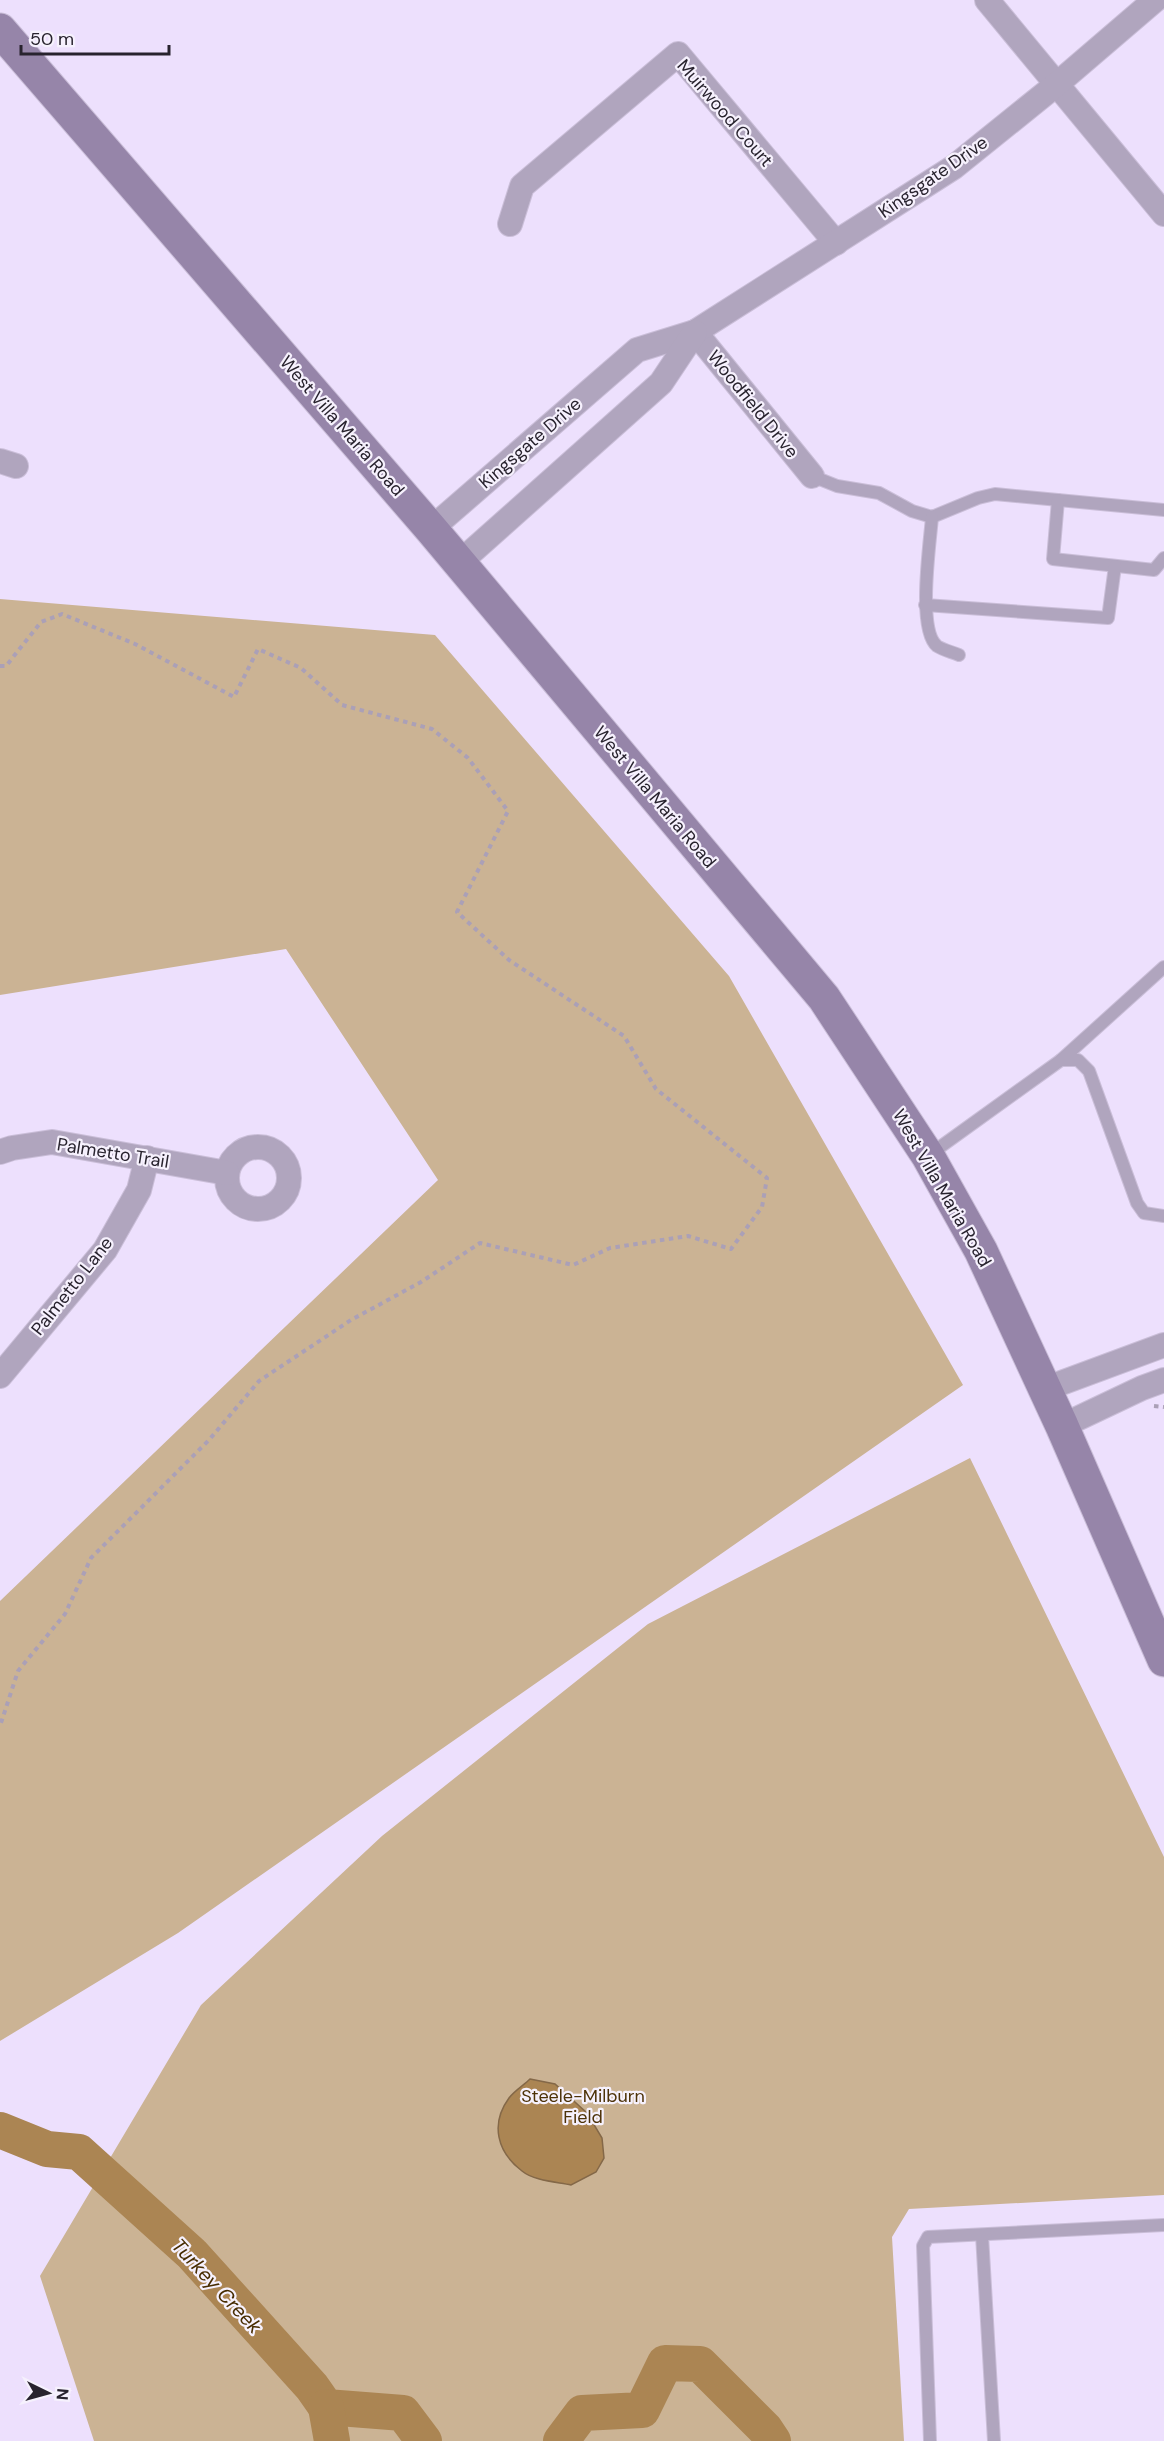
<svg xmlns="http://www.w3.org/2000/svg" width="1164" height="2441" font-family="'DM Sans',sans-serif">
	<style>
		.green { fill: #cbb394 }
		.water { fill: #ab8553; stroke: #846848; stroke-width: 1.5 }
		.lines { fill: none; stroke-linecap: round; stroke-linejoin: round }
		.river { stroke: #ab8553; stroke-width: 36 }
		.lane-casing { stroke: #cabed8; stroke-width: 14 }
		.street-casing { stroke: #cabed8; stroke-width: 26 }
		.secondary-casing { stroke: #cabed8; stroke-width: 35 }
		.path { stroke: #aba0b7; stroke-width: 4; stroke-dasharray: 4.5 4.5; stroke-linecap: butt }
		.lane { stroke: #b0a5be; stroke-width: 12 }
		.street { stroke: #b0a5be; stroke-width: 24 }
		.secondary { stroke: #9685a9; stroke-width: 33 }
		.labels { text-anchor: middle; dominant-baseline: central; stroke-width: 4.5; stroke-linejoin: round; paint-order: stroke }
		.street-label { font-size: 18px; fill: #28232e; stroke: #f6f1fd }
		.park-label { font-size: 18px; fill: #4d3208; stroke: #f6f1fd }
		.water-label { font-size: 20px; font-style: italic; fill: #472c01; stroke: #f6f1fd }
	</style>
	<rect width="100%" height="100%" fill="#ede0fd"/>
	<!-- green -->
	<g class="green">
		<path d="M 0,599 L 435,635 L 729,976 L 963,1385 L 178,1933 L 0,2041 L 0,1601 L 438,1180 L 286,949 L 0,995 Z"/>
		<path d="M 970,1458 L 1164,1857 L 1164,2195 L 909,2209 L 892,2237 L 904,2441 L 94,2441 L 40,2276 L 201,2005 L 382,1836 L 648,1624 Z"/>
	</g>
	<!-- water -->
	<path class="water" d="M 530,2079 L 555,2084 L 587,2113 L 602,2138 L 604,2158 L 596,2172 L 571,2185 C 557,2182 534,2181 522,2171 C 497,2152 490,2124 509,2098 C 514,2091 524,2085 530,2079 Z"/>
	<g class="lines">
		<!-- river -->
		<g class="river">
			<path d="M 0,2130 L 47,2149 L 79,2152 L 192,2254 L 312,2387 L 326,2407 L 403,2413 L 424,2441"/>
			<path d="M 326,2407 L 332,2441"/>
			<path d="M 561,2441 L 582,2413 L 642,2410 L 665,2363 L 700,2364 L 765,2429 L 773,2441"/>
		</g>
		<defs>
			<g id="lane">
				<path d="M 812,476 L 837,486 L 879,493 L 912,511 L 932,517 L 978,498 L 995,494 L 1164,510"/>
				<path d="M 1058,500 L 1053,559 L 1154,570 L 1164,558"/>
				<path d="M 932,517 C 930,543 917,630 937,646 C 943,650 952,652 959,655"/>
				<path d="M 925,605 L 1108,618 L 1115,566"/>
				<path d="M 1061,1060 L 1164,967"/>
				<path d="M 929,1155 L 1061,1060 L 1078,1060 L 1089,1071 L 1137,1203 L 1144,1213 L 1164,1216"/>
				<path d="M 982,2235 L 994,2441"/>
				<path d="M 930,2441 L 923,2246 L 928,2237 L 1164,2225"/>
			</g>
			<g id="street">
				<path d="M 987,0 L 1164,214"/>
				<path d="M 510,224 L 522,186 L 678,54 L 836,243"/>
				<path d="M 695,332 L 812,476"/>
				<path d="M 0,461 L 16,466"/>
				<path d="M 431,529 L 637,350 L 695,332 L 954,167 L 1057,84 L 1155,0"/>
				<path d="M 459,563 L 661,383 L 695,332"/>
				<circle cx="258" cy="1178" r="31"/>
				<path d="M 0,1152 L 12,1148 L 52,1142 L 227,1173"/>
				<path d="M 0,1376 L 105,1250 L 139,1190 L 147,1158"/>
				<path d="M 1045,1389 L 1164,1345"/>
				<path d="M 1062,1426 L 1142,1388 L 1164,1380"/>
			</g>
			<path id="secondary" d="M 0,30 L 431,529 L 824,998 L 928,1156 L 981,1251 L 1062,1426 L 1164,1660"/>
		</defs>
		<!-- lane casing -->
		<use href="#lane" class="lane-casing"/>
		<!-- street casing -->
		<use href="#street" class="street-casing"/>
		<!-- secondary casing -->
		<use href="#secondary" class="secondary-casing"/>
		<!-- path -->
		<g class="path">
			<path d="M 0,666 L 6,666 L 41,622 L 62,614 L 135,644 L 234,697 L 258,649 L 301,668 L 342,705 L 432,729 L 468,758 L 508,811 L 457,912 L 509,960 L 624,1036 L 656,1089 L 767,1178 L 762,1207 L 731,1249 L 688,1236 L 610,1248 L 573,1265 L 480,1243 L 421,1282 L 351,1320 L 259,1381 L 209,1440 L 91,1558 L 65,1614 L 18,1671 L 0,1726"/>
			<path d="M 1154,1406 L 1164,1407"/>
		</g>
		<!-- lane -->
		<use href="#lane" class="lane"/>
		<!-- street -->
		<use href="#street" class="street"/>
		<!-- secondary -->
		<use href="#secondary" class="secondary"/>
	</g>
	<g class="labels">
		<!-- street labels -->
		<g class="street-label">
			<text transform="translate(725 113) rotate(49)">Muirwood Court</text>
			<text transform="translate(933 177) rotate(-35)">Kingsgate Drive</text>
			<text transform="translate(753 404) rotate(51)">Woodfield Drive</text>
			<text transform="translate(342 426) rotate(49)">West Villa Maria Road</text>
			<text transform="translate(530 443) rotate(-41)">Kingsgate Drive</text>
			<text transform="translate(655 797) rotate(50)">West Villa Maria Road</text>
			<text transform="translate(113 1153) rotate(9)">Palmetto Trail</text>
			<text transform="translate(942 1188) rotate(60)">West Villa Maria Road</text>
			<text transform="translate(72 1286) rotate(-52)">Palmetto Lane</text>
		</g>
		<!-- park labels -->
		<g class="park-label">
			<text x="583" y="2096">Steele-Milburn<tspan x="583" dy="21">Field</tspan></text>
		</g>
		<!-- water labels -->
		<g class="water-label">
			<text transform="translate(217 2286) rotate(47)">Turkey Creek</text>
		</g>
	</g>
	<!-- north arrow -->
	<g transform="translate(48 2393) rotate(95)" stroke="#f6f1fd" stroke-width="4.5" paint-order="stroke">
	<path d="M0-4.5L10 22L0 15L-10 22Z" fill="#28232e"/>
	<text y="-9" font-size="16" font-weight="bold" text-anchor="middle" fill="#28232e">N</text>
	</g>
	<!-- scale -->
	<path d="M21 45v9h148v-9" fill="none" stroke="#28232e" stroke-width="3"/>
	<text x="30" y="45" font-size="18" fill="#28232e" stroke="#f6f1fd" stroke-width="4.5" paint-order="stroke">50 m</text>
</svg>
